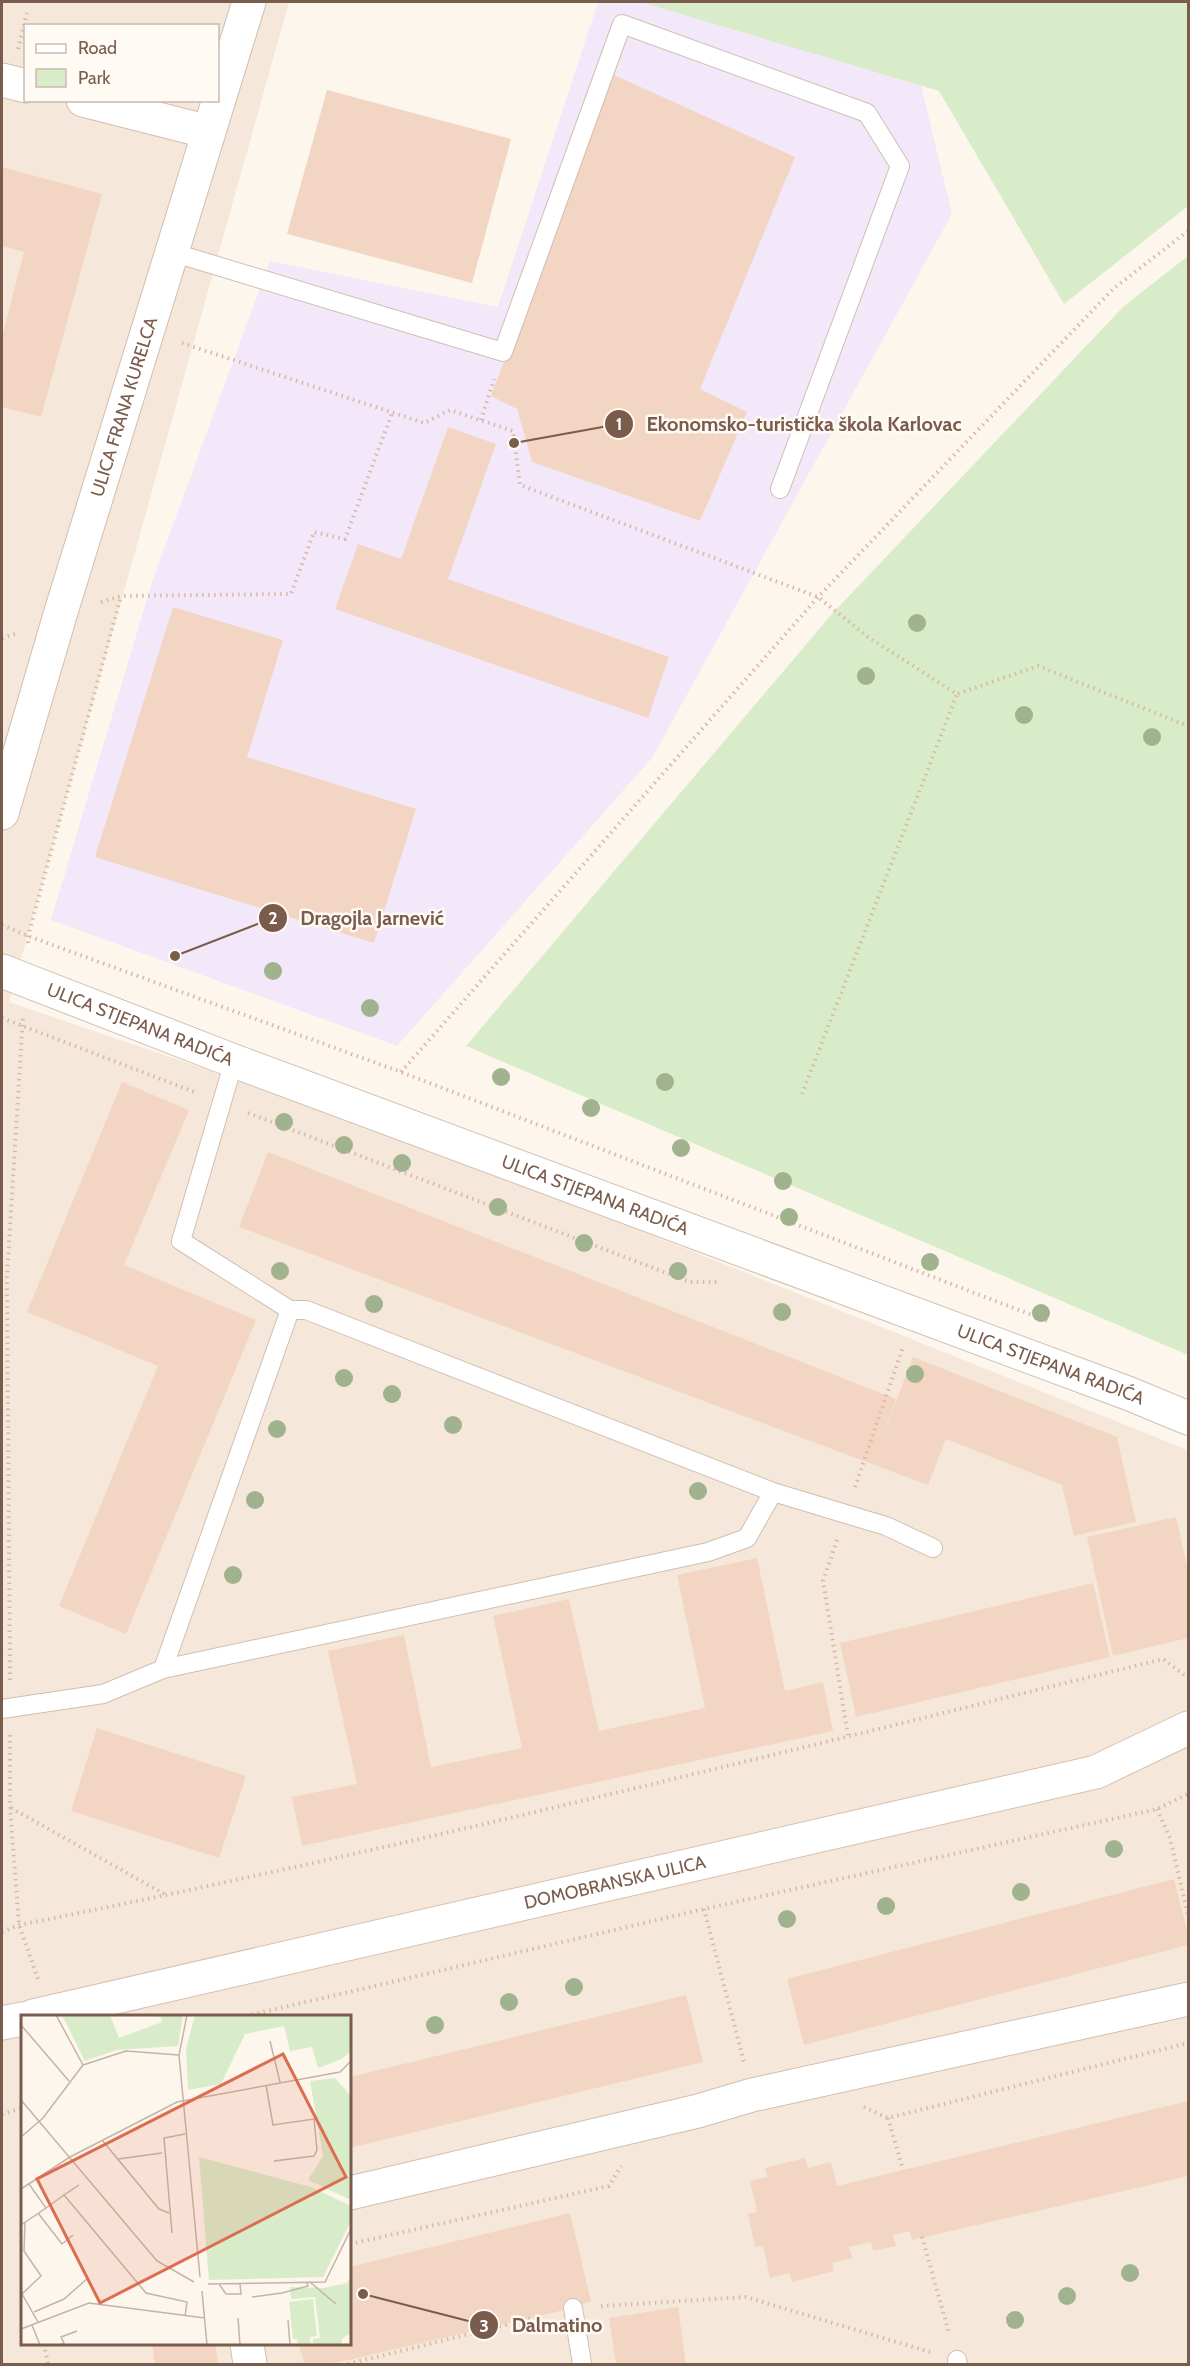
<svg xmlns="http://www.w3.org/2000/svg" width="1190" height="2366" font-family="Cabin,sans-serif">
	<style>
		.residential { fill: #f5e8da; fill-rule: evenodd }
		.education { fill: #f3e8fa }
		.green { fill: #d8ecc9 }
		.building { fill: #f3d5c3 }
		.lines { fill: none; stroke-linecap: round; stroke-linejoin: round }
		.lane-casing { stroke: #d1beb0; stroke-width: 20 }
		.street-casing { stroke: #d1beb0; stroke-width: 35 }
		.secondary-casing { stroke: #d6c0b0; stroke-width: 35 }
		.path { stroke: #d9b8a5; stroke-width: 4; stroke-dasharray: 1.5 4.5; stroke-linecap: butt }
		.lane { stroke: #fff; stroke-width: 18 }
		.street { stroke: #fff; stroke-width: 33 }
		.secondary { stroke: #fff; stroke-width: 33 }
		.tree { fill: #a0b28e }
		.labels { text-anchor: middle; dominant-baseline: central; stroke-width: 5; stroke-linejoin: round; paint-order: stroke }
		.street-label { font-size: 18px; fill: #7a5c4d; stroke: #fffaf3 }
		.inset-road { fill: none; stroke: #c5b3a7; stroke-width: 1.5 }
		.view { fill: #dc6d51; fill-opacity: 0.15; stroke: #dc6d51; stroke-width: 3 }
		.inset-edge { fill: none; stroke: #7a5c4d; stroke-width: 3 }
		.leader { fill: none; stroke: #7a5c4d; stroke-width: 2 }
		.callout-dot { fill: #7a5c4d; stroke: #fffaf3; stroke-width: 2 }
		.mark-label { font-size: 18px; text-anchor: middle; font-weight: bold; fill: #fff }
		.callout-label { font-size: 20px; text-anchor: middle; font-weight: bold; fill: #7a5c4d; stroke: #fffaf3; stroke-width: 5; stroke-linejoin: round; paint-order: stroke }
	</style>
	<rect width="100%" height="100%" fill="#fdf6ec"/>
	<!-- residential -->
	<path class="residential" d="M 2,2 L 289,2 L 9,1002 L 422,1143 L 1188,1450 L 1188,2364 L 2,2364 ZM 26,26 L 218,26 L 218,100 L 26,100 ZM 22,2016 L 350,2016 L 350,2344 L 22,2344 Z"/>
	<!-- education -->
	<path class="education" d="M 598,2 L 733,2 L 915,60 L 952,214 L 652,758 L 397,1046 L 51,920 L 153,579 L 270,261 L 498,307 Z"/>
	<!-- green -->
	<g class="green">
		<path d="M 641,2 L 1188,2 L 1188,206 L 1064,304 L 939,91 Z"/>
		<path d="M 1188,256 L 1188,1355 L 466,1046 L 831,615 L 1124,306 Z"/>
	</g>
	<!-- building -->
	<g class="building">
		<path d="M 612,74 L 795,157 L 700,389 L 747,412 L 700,521 L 532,462 L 517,409 L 491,396 Z"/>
		<path d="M 327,90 L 511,139 L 472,283 L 287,234 Z"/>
		<path d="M 2,167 L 102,194 L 41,417 L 2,407 L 2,337 L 24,252 L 2,246 Z"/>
		<path d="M 448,427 L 496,444 L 448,579 L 669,657 L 648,718 L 335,609 L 358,544 L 401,559 Z"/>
		<path d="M 173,607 L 283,640 L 247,757 L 416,809 L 374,943 L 95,857 Z"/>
		<path d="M 122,1082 L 189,1110 L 124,1265 L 256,1320 L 126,1634 L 59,1606 L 158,1366 L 27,1312 Z"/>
		<path d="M 268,1152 L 896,1399 L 877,1451 L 913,1357 L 1117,1437 L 1136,1522 L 1074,1536 L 1062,1485 L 946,1439 L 928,1485 L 239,1227 Z"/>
		<path d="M 1176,1517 L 1188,1571 L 1188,1638 L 1113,1656 L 1087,1537 Z"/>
		<path d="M 757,1558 L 785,1691 L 823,1682 L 833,1731 L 302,1846 L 292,1797 L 357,1784 L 328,1651 L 404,1635 L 431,1767 L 522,1748 L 493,1616 L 569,1599 L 599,1731 L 705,1708 L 677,1575 Z"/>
		<path d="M 1093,1583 L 1110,1657 L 856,1717 L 840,1643 Z"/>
		<path d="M 97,1728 L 246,1776 L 219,1858 L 71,1811 Z"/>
		<path d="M 1174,1879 L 1188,1935 L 1188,1945 L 804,2045 L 787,1979 Z"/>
		<path d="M 686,1995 L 703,2062 L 350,2148 L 350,2077 Z"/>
		<path d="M 1188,2101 L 1188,2176 L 912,2240 L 910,2231 L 893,2235 L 896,2246 L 873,2251 L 871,2242 L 849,2247 L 852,2258 L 832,2263 L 834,2271 L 792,2282 L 789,2273 L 770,2278 L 763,2246 L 755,2247 L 748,2214 L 757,2212 L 750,2181 L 767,2177 L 765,2168 L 805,2158 L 808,2168 L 831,2162 L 837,2186 Z"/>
		<path d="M 570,2213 L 591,2301 L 573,2308 L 331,2364 L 304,2364 L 299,2344 L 350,2344 L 350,2267 Z"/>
		<path d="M 678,2307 L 686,2364 L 616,2364 L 609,2318 Z"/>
		<path d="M 152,2344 L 215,2344 L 218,2364 L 155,2364 Z"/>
	</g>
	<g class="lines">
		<defs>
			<g id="lane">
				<path d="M 171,252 L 503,352 L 622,24 L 867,113 L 900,166 L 780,489"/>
				<path d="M 234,1061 L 181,1241 L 290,1310 L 306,1310 L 773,1492 L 886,1526 L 933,1548"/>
				<path d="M 163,1669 L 290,1310"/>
				<path d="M 2,1709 L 103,1694 L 163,1669 L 708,1552 L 747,1538 L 773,1492"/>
				<path d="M 573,2308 L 582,2364"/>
				<path d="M 957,2360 L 958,2364"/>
			</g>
			<g id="street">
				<path d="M 2,80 L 26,86"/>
				<path d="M 83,100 L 209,132"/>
				<path id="s1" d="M 2,813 L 60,615 L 249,2"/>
				<path id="s2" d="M 2,971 L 234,1061 L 1130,1394 L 1188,1418"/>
				<path d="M 350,2193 L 698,2111 L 752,2095 L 1188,1999"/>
				<path d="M 247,2344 L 250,2364"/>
			</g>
			<g id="secondary">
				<path id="s3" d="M 33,2016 L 1096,1772 L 1188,1728"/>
				<path d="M 2,2023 L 22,2019"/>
			</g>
		</defs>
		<!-- lane casing -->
		<use href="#lane" class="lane-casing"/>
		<!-- street casing -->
		<use href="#street" class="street-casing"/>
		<!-- secondary casing -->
		<use href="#secondary" class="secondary-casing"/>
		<!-- path -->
		<g class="path">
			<path d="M 18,49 L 27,13"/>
			<path d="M 182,343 L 424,423 L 450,410 L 513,431 L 520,485 L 818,597 L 868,637 L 957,694 L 1038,666 L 1188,726"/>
			<path d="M 481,420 L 494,379"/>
			<path d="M 101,602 L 121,596 L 291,594 L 314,532 L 345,539 L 392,413"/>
			<path d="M 2,638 L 18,633"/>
			<path d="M 2,925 L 28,936 L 401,1072 L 1050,1322"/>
			<path d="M 28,943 L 28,936 L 121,596"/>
			<path d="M 2,1018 L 197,1093"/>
			<path d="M 401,1072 L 818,597 L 1113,289 L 1188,231"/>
			<path d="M 802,1094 L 957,694"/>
			<path d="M 248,1113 L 690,1282 L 720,1282"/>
			<path d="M 855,1487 L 903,1347"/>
			<path d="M 837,1540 L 823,1581 L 848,1736"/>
			<path d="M 10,1680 L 7,1276 L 23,1016"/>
			<path d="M 10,1735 L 10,1807 L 19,1925 L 38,1979"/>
			<path d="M 11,1808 L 168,1896"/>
			<path d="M 1157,1809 L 1170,1838 L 1188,1915"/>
			<path d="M 704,1909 L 744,2062"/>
			<path d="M 2,1932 L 19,1925 C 403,1849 783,1752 1163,1659 L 1188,1678"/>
			<path d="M 246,2016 L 704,1909 L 1157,1809 L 1188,1794"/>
			<path d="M 864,2107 L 888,2118 L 1188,2043"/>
			<path d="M 2,2114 L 22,2108"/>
			<path d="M 888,2118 L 903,2170"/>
			<path d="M 922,2237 L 949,2333"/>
			<path d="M 350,2244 L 609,2186 L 621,2166"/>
			<path d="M 601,2306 L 746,2297 L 930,2352"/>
			<path d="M 44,2344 L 48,2364"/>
			<path d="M 348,2364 L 546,2315"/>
		</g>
		<!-- lane -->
		<use href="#lane" class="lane"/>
		<!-- street -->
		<use href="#street" class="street"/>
		<!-- secondary -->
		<use href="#secondary" class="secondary"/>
	</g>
	<!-- trees -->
	<g class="tree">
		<circle cx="917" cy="623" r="9"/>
		<circle cx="866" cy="676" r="9"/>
		<circle cx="1024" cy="715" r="9"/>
		<circle cx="1152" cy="737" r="9"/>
		<circle cx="273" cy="971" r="9"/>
		<circle cx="370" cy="1008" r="9"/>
		<circle cx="501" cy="1077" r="9"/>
		<circle cx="665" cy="1082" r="9"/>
		<circle cx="591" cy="1108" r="9"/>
		<circle cx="284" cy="1122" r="9"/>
		<circle cx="344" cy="1145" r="9"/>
		<circle cx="681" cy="1148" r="9"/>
		<circle cx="402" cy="1163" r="9"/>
		<circle cx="783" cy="1181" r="9"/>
		<circle cx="498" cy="1207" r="9"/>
		<circle cx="789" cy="1217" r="9"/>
		<circle cx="584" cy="1243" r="9"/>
		<circle cx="930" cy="1262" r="9"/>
		<circle cx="280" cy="1271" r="9"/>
		<circle cx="678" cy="1271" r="9"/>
		<circle cx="374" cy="1304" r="9"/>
		<circle cx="782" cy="1312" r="9"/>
		<circle cx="1041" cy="1313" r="9"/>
		<circle cx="915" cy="1374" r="9"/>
		<circle cx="344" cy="1378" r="9"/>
		<circle cx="392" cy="1394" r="9"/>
		<circle cx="453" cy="1425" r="9"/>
		<circle cx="277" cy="1429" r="9"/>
		<circle cx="698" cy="1491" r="9"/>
		<circle cx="255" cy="1500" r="9"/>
		<circle cx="233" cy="1575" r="9"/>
		<circle cx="1114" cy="1849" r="9"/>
		<circle cx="1021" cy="1892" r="9"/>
		<circle cx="886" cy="1906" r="9"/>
		<circle cx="787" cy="1919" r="9"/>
		<circle cx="574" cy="1987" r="9"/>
		<circle cx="509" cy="2002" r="9"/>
		<circle cx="435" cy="2025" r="9"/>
		<circle cx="1130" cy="2273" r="9"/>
		<circle cx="1067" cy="2296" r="9"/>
		<circle cx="1015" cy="2320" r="9"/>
	</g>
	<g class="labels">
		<!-- street labels -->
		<g class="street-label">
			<text stroke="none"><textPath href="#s1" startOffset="424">ULICA FRANA KURELCA</textPath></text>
			<text stroke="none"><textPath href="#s2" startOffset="148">ULICA STJEPANA RADIĆA</textPath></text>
			<text stroke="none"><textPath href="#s2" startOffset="634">ULICA STJEPANA RADIĆA</textPath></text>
			<text stroke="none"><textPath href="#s2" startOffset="1120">ULICA STJEPANA RADIĆA</textPath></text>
			<text stroke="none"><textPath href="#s3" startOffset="597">DOMOBRANSKA ULICA</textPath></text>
		</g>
	</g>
	<!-- overview -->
	<g transform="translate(21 2015)">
		<rect width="330" height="330" fill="#fdf6ec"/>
		<path d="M 41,0 L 89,0 L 98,23 L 141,7 L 139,0 L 162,0 L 157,31 L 95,35 L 64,46 ZM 174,0 L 330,0 L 330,36 L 321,44 L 297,53 L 291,32 L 269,36 L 263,11 L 224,19 L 200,69 L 167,75 L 165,34 ZM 314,63 L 330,81 L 330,185 L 287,165 L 302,141 L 289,66 ZM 178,142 L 290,172 L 330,191 L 330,206 L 302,262 L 188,265 ZM 330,261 L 330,318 L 321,324 L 320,330 L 292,330 L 292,324 L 299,323 L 294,282 L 270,284 L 269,272 L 303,273 L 326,268 ZM 292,284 L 296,321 L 289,322 L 290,330 L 277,330 L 276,324 L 272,324 L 268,287 Z" fill="#d8ecc9"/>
		<path class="inset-road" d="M 35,0 L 62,50M 166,0 L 158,40 L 179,262M 0,10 L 48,66M 249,26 L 259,67M 245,70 L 252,110 L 293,104 L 296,135 L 293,141 L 253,146M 0,85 L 136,246 L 173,267M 0,122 L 22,103 L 62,50 L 105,36 L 158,40M 81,125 L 138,194 L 148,198M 97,144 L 141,138M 58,170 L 43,180 L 125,278 L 166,287 L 164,302M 0,174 L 49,142 L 156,87 L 319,57 L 330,46M 25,193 L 43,180M 17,198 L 41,229 L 52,220M 4,207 L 3,236 L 20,261 L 1,279 L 17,307M 0,210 L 25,193 L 8,169M 151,218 L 143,123 L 164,119M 290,268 L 315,289M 187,269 L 304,267 L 330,214M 198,269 L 205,279 L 220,279 L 219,269M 181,276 L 186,330M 231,282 L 261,278 L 287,271 L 286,268M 13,297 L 43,284 L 67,263M 217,303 L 219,330M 267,305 L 269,330M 11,310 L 19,330M 0,314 L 68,288 L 184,303M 39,330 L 43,328 L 40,322 L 56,316"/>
		<path class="view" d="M 262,39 L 325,162 L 79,288 L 16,164 Z"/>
		<rect width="330" height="330" class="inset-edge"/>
	</g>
	<!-- callouts -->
	<path class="leader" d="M514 443L619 424M175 956L273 918M363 2294L484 2325"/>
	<g class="callout-dot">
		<circle cx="514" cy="443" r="6"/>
		<circle cx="175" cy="956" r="6"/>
		<circle cx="363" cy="2294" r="6"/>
		<circle cx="619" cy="424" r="15"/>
		<circle cx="273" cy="918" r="15"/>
		<circle cx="484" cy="2325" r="15"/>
	</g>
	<g class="mark-label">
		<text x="619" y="430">1</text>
		<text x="273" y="924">2</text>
		<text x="484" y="2332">3</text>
	</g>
	<g class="callout-label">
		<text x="804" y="431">Ekonomsko-turistička škola Karlovac</text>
		<text x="372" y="925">Dragojla Jarnević</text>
		<text x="557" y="2332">Dalmatino</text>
	</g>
	<!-- border -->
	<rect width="1190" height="2366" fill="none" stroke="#7a5c4d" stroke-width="6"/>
	<!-- legend -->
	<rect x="24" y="24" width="195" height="78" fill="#fffaf3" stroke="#cabbb1" stroke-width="1.5"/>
	<rect x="36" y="44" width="30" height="9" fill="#ffffff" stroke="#cabbb1" stroke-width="1.5"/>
	<text x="78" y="54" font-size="18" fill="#7a5c4d">Road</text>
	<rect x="36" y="69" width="30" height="18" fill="#d8ecc9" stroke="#cabbb1" stroke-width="1.5"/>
	<text x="78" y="84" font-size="18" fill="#7a5c4d">Park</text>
</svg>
